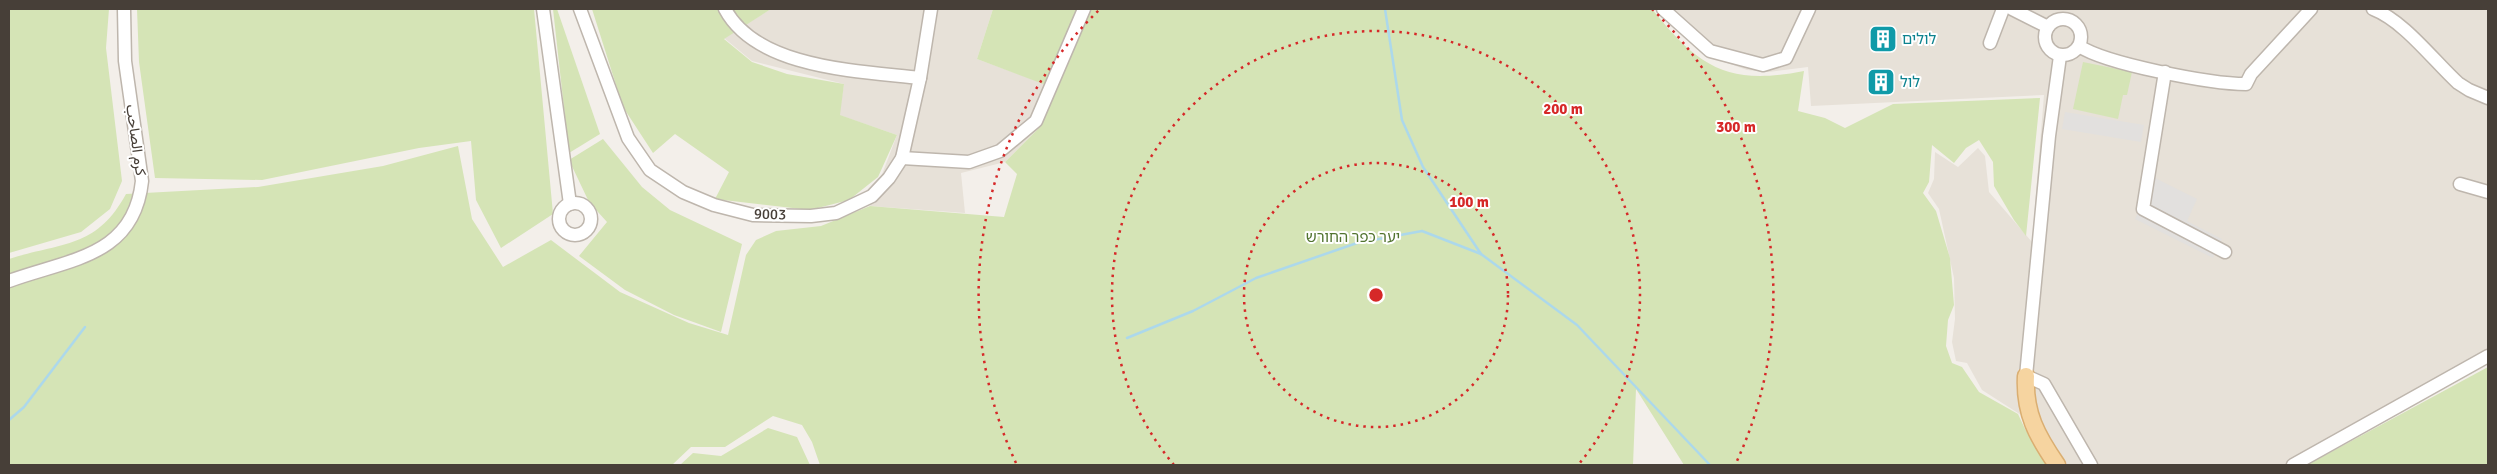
<svg xmlns="http://www.w3.org/2000/svg" width="2497" height="474" font-family="Signika,Vazirmatn,'Noto Sans Hebrew',sans-serif">
	<style>
		.residential { fill: #e7e1d8 }
		.green { fill: #d5e4b6 }
		.parking { fill: #e2e0de }
		.lines { fill: none; stroke-linecap: round; stroke-linejoin: round }
		.stream { stroke: #acd8eb; stroke-width: 2.5 }
		.minor-casing { stroke: #beb6ad; stroke-width: 15 }
		.major-casing { stroke: #daae71; stroke-width: 19 }
		.minor { stroke: #fff; stroke-width: 12 }
		.major { stroke: #f6d4a0; stroke-width: 16 }
		.ring { fill: none; stroke: #d62828; stroke-width: 2.5; stroke-dasharray: 2.5 5 }
		.labels { text-anchor: middle; dominant-baseline: central; stroke-width: 4; stroke-linejoin: round; paint-order: stroke }
		.culture-label { font-size: 15px; fill: #0d838f; stroke: #fff; text-anchor: start }
		.street-label { font-size: 15px; fill: #473f38; stroke: #fff }
		.park-label { font-size: 15px; fill: #527430; stroke: #fff }
		.centre { fill: #d62828; stroke: #fff; stroke-width: 2.5 }
		.ring-label { font-size: 15px; text-anchor: middle; font-weight: bold; fill: #d62828; stroke: #fff; stroke-width: 4; stroke-linejoin: round; paint-order: stroke }
	</style>
	<rect width="100%" height="100%" fill="#f3efea"/>
	<!-- residential -->
	<g class="residential">
		<path d="M 771,9 L 993,9 L 977,59 L 1054,87 L 1039,128 L 1005,162 L 961,173 L 965,213 L 870,206 L 897,135 L 839,115 L 844,84 L 752,61 L 724,38 Z"/>
		<path d="M 1660,9 L 2488,9 L 2488,364 L 2301,465 L 2064,465 L 2035,424 L 1982,390 L 1967,363 L 1956,361 L 1952,342 L 1955,319 L 1954,278 L 1939,209 L 1928,193 L 1934,179 L 1935,152 L 1958,167 L 1978,148 L 1985,156 L 1989,192 L 2032,242 L 2044,95 L 1811,106 L 1808,67 L 1769,72 L 1747,70 L 1708,56 Z"/>
	</g>
	<!-- green -->
	<g class="green">
		<path d="M 9,9 L 109,9 L 106,48 L 122,181 L 110,209 L 81,232 L 9,253 Z"/>
		<path d="M 137,9 L 534,9 L 553,214 L 501,248 L 476,200 L 471,141 L 419,148 L 262,180 L 155,178 L 139,62 Z"/>
		<path d="M 553,9 L 557,9 L 600,134 L 569,153 Z"/>
		<path d="M 592,9 L 771,9 L 724,39 L 752,62 L 787,74 L 844,84 L 840,115 L 897,135 L 878,177 L 849,200 L 810,210 L 715,199 L 729,172 L 675,134 L 653,153 L 623,107 Z"/>
		<path d="M 993,9 L 1652,9 C 1699,68 1729,86 1804,71 L 1798,111 L 1825,118 L 1845,128 L 1893,104 L 2040,98 L 2026,236 L 2014,220 L 1994,186 L 1993,162 L 1979,140 L 1966,148 L 1954,163 L 1932,145 L 1929,182 L 1923,193 L 1936,211 L 1950,258 L 1954,305 L 1948,320 L 1946,346 L 1952,363 L 1962,367 L 1979,392 L 2018,414 L 2025,429 L 2050,465 L 1684,465 L 1636,389 L 1633,465 L 820,465 L 812,442 L 802,425 L 773,416 L 725,447 L 691,447 L 672,465 L 9,465 L 9,259 C 62,242 96,249 126,194 L 258,187 L 383,166 L 458,146 L 472,219 L 503,267 L 551,240 L 620,292 L 689,323 L 728,335 L 746,255 L 756,240 L 776,231 L 821,226 L 870,206 L 1004,217 L 1017,174 L 1005,162 L 1039,128 L 1054,88 L 977,59 Z"/>
		<path d="M 2083,62 L 2132,72 L 2127,95 L 2123,95 L 2118,119 L 2073,109 Z"/>
		<path d="M 603,139 L 642,187 L 670,210 L 742,244 L 721,332 L 674,315 L 625,290 L 579,256 L 607,222 L 589,202 L 569,160 Z"/>
		<path d="M 2488,367 L 2488,465 L 2307,465 Z"/>
		<path d="M 768,428 L 797,437 L 810,465 L 680,465 L 693,453 L 721,456 Z"/>
	</g>
	<!-- parking -->
	<g class="parking">
		<path d="M 2065,112 L 2144,125 L 2141,142 L 2062,129 Z"/>
		<path d="M 2155,178 L 2197,199 L 2187,221 L 2222,239 L 2213,258 L 2135,219 Z"/>
	</g>
	<g class="lines">
		<!-- stream -->
		<g class="stream">
			<path d="M 1385,9 L 1402,120 L 1423,167 L 1481,254"/>
			<path d="M 1127,338 L 1193,311 L 1256,278 L 1357,243 L 1422,231 L 1481,254 L 1577,325 L 1710,465"/>
			<path d="M 9,420 L 24,407 L 85,327"/>
		</g>
		<defs>
			<g id="minor">
				<path d="M 543,9 L 570,204"/>
				<path d="M 580,9 L 628,138 L 650,170 L 683,192 L 714,205 L 753,215 L 811,216 L 836,213 L 872,196 L 889,178 L 902,158 L 920,78 L 931,9"/>
				<path d="M 725,9 C 757,69 860,71 920,78"/>
				<path d="M 1663,9 L 1710,51 L 1763,65 L 1786,58 L 1809,9"/>
				<path d="M 2012,9 L 2048,27"/>
				<path d="M 2373,9 C 2404,21 2433,60 2458,83 L 2469,90 L 2488,98"/>
				<circle cx="2063" cy="37" r="18"/>
				<path d="M 1990,43 L 2003,9"/>
				<path d="M 2079,46 C 2106,64 2211,84 2246,84 L 2251,74 L 2311,9"/>
				<path d="M 2060,56 L 2049,136 L 2026,376 L 2044,384 L 2091,465"/>
				<path d="M 2165,72 L 2143,209 L 2225,252"/>
				<path d="M 902,158 L 969,162 L 1000,151 L 1036,121 L 1084,9"/>
				<path d="M 2460,184 L 2488,192"/>
				<circle cx="575" cy="219" r="16"/>
				<path d="M 9,281 C 69,259 134,257 142,181 L 125,61 L 124,9"/>
				<path d="M 2293,465 L 2488,356"/>
			</g>
			<path id="major" d="M 2026,376 C 2024,413 2037,436 2057,465"/>
		</defs>
		<!-- minor casing -->
		<use href="#minor" class="minor-casing"/>
		<!-- major casing -->
		<use href="#major" class="major-casing"/>
		<!-- minor -->
		<use href="#minor" class="minor"/>
		<!-- major -->
		<use href="#major" class="major"/>
	</g>
	<!-- distance rings -->
	<g class="ring">
		<circle cx="1376" cy="295" r="132"/>
		<path d="M1174 465A264 264 0 1 1 1578 465"/>
		<path d="M1016 463A397 397 0 0 1 1100 9M1652 9A397 397 0 0 1 1736 463"/>
	</g>
	<!-- icons -->
	<defs>
		<symbol id="building-square" viewBox="-11 -11 22 22"><rect x="-9" y="-9" width="18" height="18" rx="4" fill="#0f9aa8" stroke="#fff"/><path d="M-4-6H4V6H1V3H-1V6H-4ZM-2.5-4.3h1.7v1.8h-1.7ZM.8-4.3h1.7v1.8H.8ZM-2.5-1h1.7V.8h-1.7ZM.8-1h1.7V.8H.8Z" fill="#fff"/></symbol>
	</defs>
	<g fill-rule="evenodd">
		<use href="#building-square" x="1867" y="23" width="32" height="32"/>
		<use href="#building-square" x="1865" y="66" width="32" height="32"/>
	</g>
	<g class="labels">
		<!-- culture labels -->
		<g class="culture-label">
			<text x="1902" y="39">לולים</text>
			<text x="1900" y="82">לול</text>
		</g>
		<!-- street labels -->
		<g class="street-label">
			<text transform="translate(136 140) rotate(82)">كرم الصاحب</text>
			<text transform="translate(770 214) rotate(2)">9003</text>
		</g>
		<!-- park labels -->
		<g class="park-label">
			<text x="1353" y="237">יער כפר החורש</text>
		</g>
	</g>
	<circle cx="1376" cy="295" r="8" class="centre"/>
	<g class="ring-label">
		<text x="1563" y="114">200 m</text>
		<text x="1736" y="132">300 m</text>
		<text x="1469" y="207">100 m</text>
	</g>
	<!-- border -->
	<rect width="2497" height="474" fill="none" stroke="#473f38" stroke-width="20"/>
</svg>
